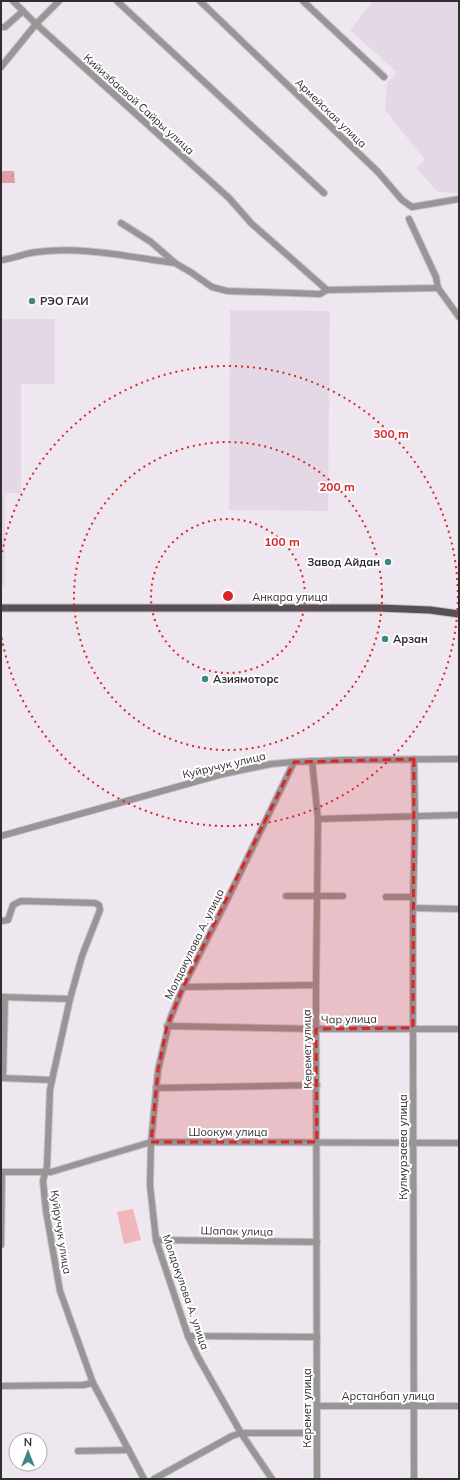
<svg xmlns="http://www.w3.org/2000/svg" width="460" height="1480" font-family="Mulish,sans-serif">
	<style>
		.built { fill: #e4d8e7 }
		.forest { fill: url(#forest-crowns) }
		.park { fill: #f0b6bc }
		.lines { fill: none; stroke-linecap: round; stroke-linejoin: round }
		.minor-casing { stroke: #c8c2c9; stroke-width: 8 }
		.major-casing { stroke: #c8c2c9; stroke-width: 9 }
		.minor { stroke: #999496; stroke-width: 6 }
		.major { stroke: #574f53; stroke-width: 7 }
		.marked { fill: #d62828; fill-opacity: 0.2; stroke: #d62828; stroke-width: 3; stroke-dasharray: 8 5; stroke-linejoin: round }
		.ring { fill: none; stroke: #d62828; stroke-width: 2; stroke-dasharray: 2 4 }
		.poi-dot { fill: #3e8683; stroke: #fff; stroke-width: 1.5 }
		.labels { text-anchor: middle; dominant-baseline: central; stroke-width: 4; stroke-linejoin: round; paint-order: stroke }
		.street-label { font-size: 11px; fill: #302e31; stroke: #fff }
		.poi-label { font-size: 11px; font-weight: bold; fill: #302e31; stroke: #fff; text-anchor: start }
		.centre { fill: #d62828; stroke: #fff; stroke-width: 2 }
		.ring-label { font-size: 12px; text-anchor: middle; font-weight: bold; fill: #d62828; stroke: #fff; stroke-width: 4; stroke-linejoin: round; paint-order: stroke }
	</style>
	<defs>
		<pattern id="forest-crowns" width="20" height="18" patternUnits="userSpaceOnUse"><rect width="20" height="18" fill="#e29fa6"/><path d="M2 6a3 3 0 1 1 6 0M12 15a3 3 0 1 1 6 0" fill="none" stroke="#b88288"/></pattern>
	</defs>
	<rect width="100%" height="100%" fill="#eee7ef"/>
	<!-- built -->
	<g class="built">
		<path d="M 373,1 L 459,1 L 459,193 L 438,192 L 416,168 L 425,160 L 385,110 L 387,83 L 397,72 L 350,30 Z"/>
		<path d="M 230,310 L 330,311 L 328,511 L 229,510 Z"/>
		<path d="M 1,319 L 55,319 L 55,384 L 21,384 L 21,493 L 5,493 L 5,587 L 1,587 Z"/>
	</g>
	<!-- forest -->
	<path class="forest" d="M 1,171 L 14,171 L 15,183 L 1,183 Z"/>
	<!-- park -->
	<path class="park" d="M 133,1209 L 141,1240 L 124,1244 L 117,1212 Z"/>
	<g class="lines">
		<defs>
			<g id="minor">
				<path d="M 13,1 L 36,24 L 229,198 L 251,223 L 327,290"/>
				<path d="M 117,1 L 324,193"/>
				<path d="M 200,1 L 378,172 L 402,200 L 412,207 L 459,199"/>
				<path d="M 303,1 L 384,77"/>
				<path d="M 1,27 L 5,27 L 23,11"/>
				<path d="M 1,67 L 36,24 L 59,1"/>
				<path d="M 409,219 L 436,277 L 438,288"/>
				<path d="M 121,223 L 151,242 L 175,263 L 192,273 L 212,287 L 227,291 L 320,294 L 327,290 L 438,288"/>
				<path d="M 1,260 C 13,259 25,253 37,252 C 81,246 130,257 175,263"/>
				<path d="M 438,288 L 459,317"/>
				<path d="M 414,759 L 415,816 L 413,908 L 413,1028 L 414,1479"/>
				<path d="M 312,761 L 318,819 L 316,985 L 317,1479"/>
				<path d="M 318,819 L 459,815"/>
				<path d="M 1,836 L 223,774 L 271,764 L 294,762 L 341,760 L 459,759"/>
				<path d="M 286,896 L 343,896"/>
				<path d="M 386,897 L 413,897"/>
				<path d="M 413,908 L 459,909"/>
				<path d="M 1,921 L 8,920 L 13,905 L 21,901 L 95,903 L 99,905 L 100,910 L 82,956 L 70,999 L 52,1080 L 50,1090 L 47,1166 L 43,1181 L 46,1211 L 60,1291 L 93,1383 L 144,1479"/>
				<path d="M 183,987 L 316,985"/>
				<path d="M 1,997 L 70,999"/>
				<path d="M 167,1026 L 316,1029 L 459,1029"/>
				<path d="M 1,1078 L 52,1080"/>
				<path d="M 3,1078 L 5,997"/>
				<path d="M 156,1088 L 317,1085"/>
				<path d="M 1,1172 L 51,1172 L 151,1142 L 459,1143"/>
				<path d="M 156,1240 L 317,1242"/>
				<path d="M 1,1245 L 2,1172"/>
				<path d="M 188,1336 L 317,1337"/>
				<path d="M 1,1386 L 83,1385 L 93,1383"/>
				<path d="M 317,1406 L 459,1406"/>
				<path d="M 78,1451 L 129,1450"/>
				<path d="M 154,1479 L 232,1436 L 241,1433 L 317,1433"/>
				<path d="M 272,1479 L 241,1433 L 198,1357 L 188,1336 L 156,1240 L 150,1185 L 151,1142 L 158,1070 L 170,1019 L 183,987 L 229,896 L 294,762"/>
			</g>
			<path id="major" d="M 1,608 L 379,608 L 430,610 L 459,614"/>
		</defs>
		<!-- minor casing -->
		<use href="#minor" class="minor-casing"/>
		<!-- major casing -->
		<use href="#major" class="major-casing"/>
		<!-- minor -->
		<use href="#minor" class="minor"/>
		<!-- major -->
		<use href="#major" class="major"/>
	</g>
	<!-- marked area -->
	<path class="marked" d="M 414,759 L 413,1028 L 316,1029 L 317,1142 L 151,1142 L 158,1070 L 167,1026 L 183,987 L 294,762 Z"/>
	<!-- distance rings -->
	<g class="ring">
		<circle cx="228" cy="596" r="77"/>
		<circle cx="228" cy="596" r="154"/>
		<path d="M1 558A230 230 0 1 1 1 634"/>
	</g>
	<!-- markers -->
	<g class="poi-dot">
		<circle cx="32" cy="301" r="4"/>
		<circle cx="388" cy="562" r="4"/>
		<circle cx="385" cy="639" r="4"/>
		<circle cx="205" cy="679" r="4"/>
	</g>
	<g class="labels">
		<!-- street labels -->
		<g class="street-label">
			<text transform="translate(139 104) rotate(42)">Кийизбаевой Сайры улица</text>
			<text transform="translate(331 113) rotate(44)">Армейская улица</text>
			<text x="290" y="597">Анкара улица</text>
			<text transform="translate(224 765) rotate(-13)">Куйручук улица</text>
			<text transform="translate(194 944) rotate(-64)">Молдокулова А. улица</text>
			<text transform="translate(349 1019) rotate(-1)">Чар улица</text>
			<text transform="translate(307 1049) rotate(-91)">Керемет улица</text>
			<text x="228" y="1132">Шоокум улица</text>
			<text transform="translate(403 1147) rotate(-90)">Кулмурзаева улица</text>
			<text transform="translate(237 1231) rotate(1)">Шапак улица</text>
			<text transform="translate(61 1232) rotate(81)">Куйручук улица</text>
			<text transform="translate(186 1292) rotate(71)">Молдокулова А. улица</text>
			<text x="388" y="1396">Арстанбап улица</text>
			<text transform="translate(307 1408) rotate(-90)">Керемет улица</text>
		</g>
		<!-- poi labels -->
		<g class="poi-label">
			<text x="40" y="301">РЭО ГАИ</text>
			<text x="380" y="562" text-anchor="end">Завод Айдан</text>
			<text x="393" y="639">Арзан</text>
			<text x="213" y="679">Азиямоторс</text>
		</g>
	</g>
	<circle cx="228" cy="596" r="6" class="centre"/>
	<g class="ring-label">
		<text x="391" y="438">300 m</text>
		<text x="337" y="491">200 m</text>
		<text x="282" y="546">100 m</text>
	</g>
	<!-- border -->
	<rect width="460" height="1480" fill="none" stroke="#302e31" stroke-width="4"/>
	<!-- north arrow -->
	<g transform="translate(28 1452)"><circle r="19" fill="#ffffff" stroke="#acabad"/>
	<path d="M0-3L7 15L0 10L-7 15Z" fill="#3e8683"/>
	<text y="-6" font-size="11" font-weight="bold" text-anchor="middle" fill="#302e31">N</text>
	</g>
</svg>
